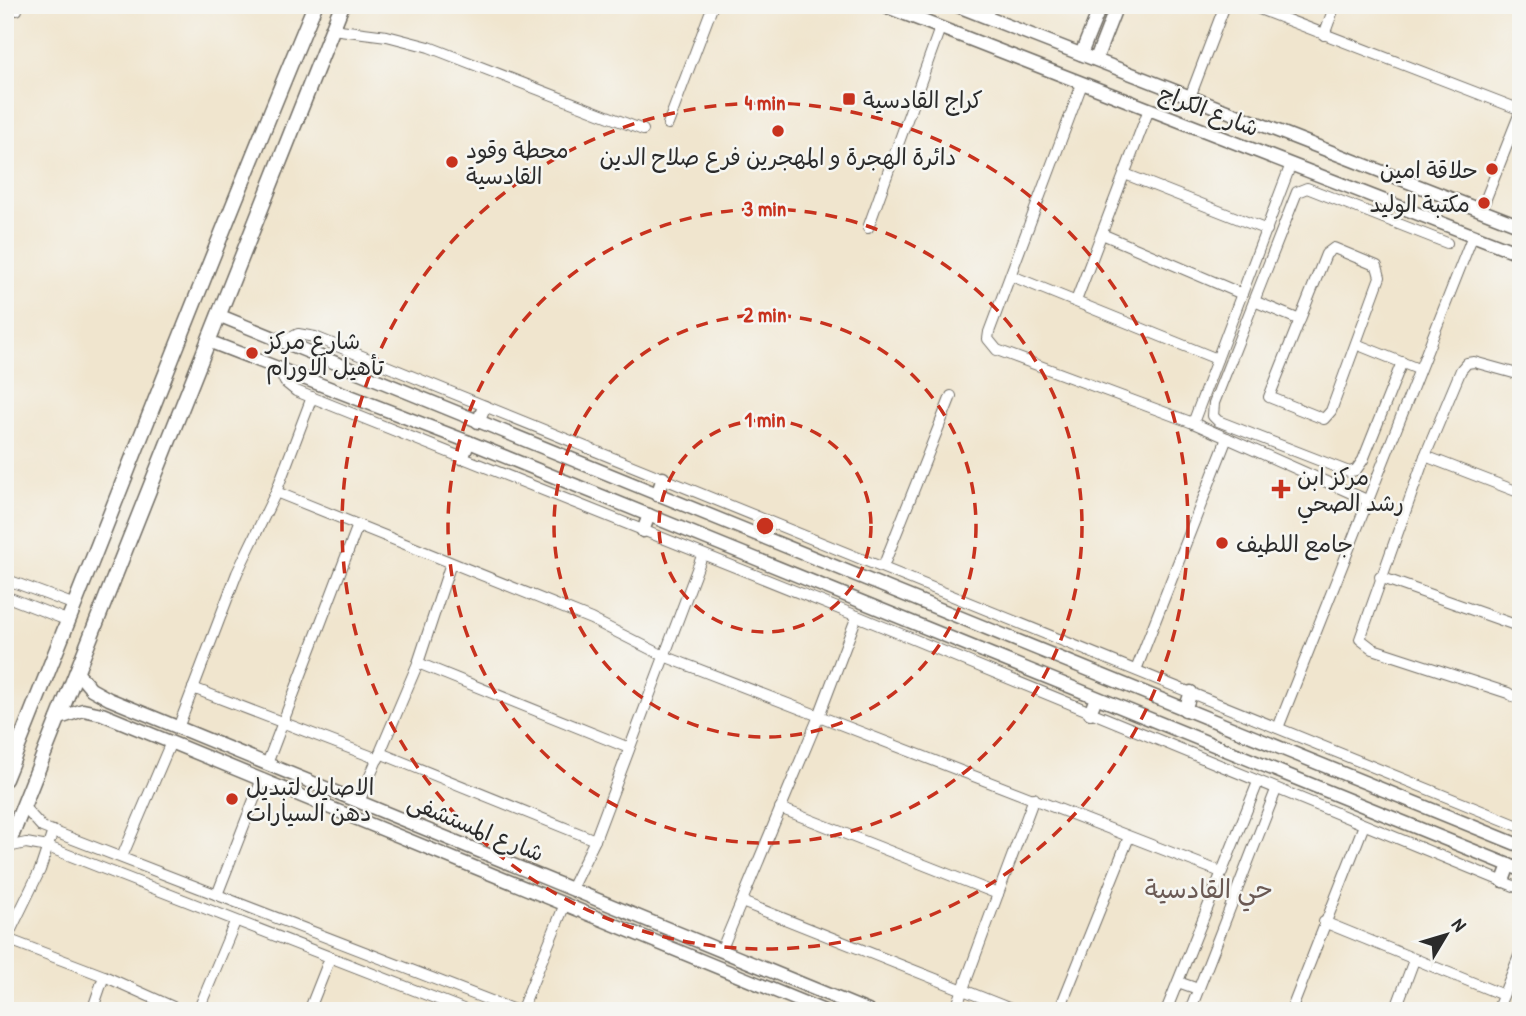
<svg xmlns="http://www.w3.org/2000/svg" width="1526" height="1016" font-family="'Patrick Hand','Playpen Sans Arabic',sans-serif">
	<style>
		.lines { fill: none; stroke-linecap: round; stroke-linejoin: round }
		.minor-casing { stroke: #706c64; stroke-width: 12 }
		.tertiary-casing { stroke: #706c64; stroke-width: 15 }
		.primary-casing { stroke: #706c64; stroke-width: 17 }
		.minor { stroke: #fff; stroke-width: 10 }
		.tertiary { stroke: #fff; stroke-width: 12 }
		.primary { stroke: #fff; stroke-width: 14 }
		.ring { fill: none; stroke: #c8321e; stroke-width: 3.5; stroke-dasharray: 12 9 }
		.poi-dot { fill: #c8321e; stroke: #f6f6f2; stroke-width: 2.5 }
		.labels { text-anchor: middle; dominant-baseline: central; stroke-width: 5; stroke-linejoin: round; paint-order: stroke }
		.poi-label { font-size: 23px; fill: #2b2b2b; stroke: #f6f6f2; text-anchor: start }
		.street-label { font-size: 23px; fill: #2b2b2b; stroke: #f6f6f2 }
		.quarter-label { font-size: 26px; fill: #6b5a54; stroke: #f6f6f2 }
		.centre { fill: #c8321e; stroke: #f6f6f2; stroke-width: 3.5 }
		.ring-label { font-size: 21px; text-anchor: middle; font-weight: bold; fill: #c8321e; stroke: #f6f6f2; stroke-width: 5; stroke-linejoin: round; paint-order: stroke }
	</style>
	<rect width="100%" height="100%" fill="#f6f6f2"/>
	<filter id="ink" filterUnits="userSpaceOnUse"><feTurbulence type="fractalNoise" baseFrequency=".0143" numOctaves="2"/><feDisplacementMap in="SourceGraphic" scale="14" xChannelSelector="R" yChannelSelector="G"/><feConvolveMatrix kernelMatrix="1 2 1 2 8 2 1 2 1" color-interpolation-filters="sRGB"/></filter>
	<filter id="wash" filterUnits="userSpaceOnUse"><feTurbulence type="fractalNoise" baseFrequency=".00686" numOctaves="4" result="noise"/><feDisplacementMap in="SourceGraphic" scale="28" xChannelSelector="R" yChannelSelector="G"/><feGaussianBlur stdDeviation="1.57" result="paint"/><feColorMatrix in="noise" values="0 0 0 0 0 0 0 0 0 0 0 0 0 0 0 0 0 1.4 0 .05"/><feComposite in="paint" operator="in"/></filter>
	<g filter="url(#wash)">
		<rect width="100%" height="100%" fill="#f0e5ce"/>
	</g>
	<g filter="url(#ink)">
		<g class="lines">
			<defs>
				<g id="minor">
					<path d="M 6,5 L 17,10"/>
					<path d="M 1249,5 L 1521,110"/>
					<path d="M 1504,5 L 1521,11"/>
					<path d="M 986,17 L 991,5"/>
					<path d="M 332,29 L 387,36 L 429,47 L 643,130"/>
					<path d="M 1324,35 L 1335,5"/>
					<path d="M 1082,84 L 989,332 L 988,339 L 997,350 L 1193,423 L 1291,164"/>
					<path d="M 1190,97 L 1225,5"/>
					<path d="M 668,124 L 713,5"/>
					<path d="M 1125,174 L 1267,230"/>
					<path d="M 1481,211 L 1521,110"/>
					<path d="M 868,228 L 940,28"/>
					<path d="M 1102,234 L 1242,294"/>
					<path d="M 1334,248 L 1377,266 L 1380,277 L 1331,411 L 1324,419 L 1269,397 L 1326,254 Z"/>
					<path d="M 1012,276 L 1217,359"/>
					<path d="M 1076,301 L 1149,109"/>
					<path d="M 1254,301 L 1300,320"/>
					<path d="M 283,342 L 298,334 L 315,337 L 1521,827"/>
					<path d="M 1356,344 L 1418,369"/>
					<path d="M 1402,362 L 1363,460 L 1356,470 L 1349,472 L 1218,421 L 1213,416 L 1214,403 L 1297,192 L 1307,188 L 1447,243"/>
					<path d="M 278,367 L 285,382 L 296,391 L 857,616 L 1521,889"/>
					<path d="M 1521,375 L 1474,362 L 1467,363 L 1461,370 L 1425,456 L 1360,639 L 1373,649 L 1508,693 L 1521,701"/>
					<path d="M 1193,423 L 1367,500"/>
					<path d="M 1425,456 L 1521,493"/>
					<path d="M 276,492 L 591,619 L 664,656 L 819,716 L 721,951"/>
					<path d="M 883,567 L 951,396"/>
					<path d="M 1380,577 L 1521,627"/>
					<path d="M 5,579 L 75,605"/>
					<path d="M 5,596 L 69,621"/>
					<path d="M 857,616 L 819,716 L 1221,872"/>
					<path d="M 418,663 L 629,748"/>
					<path d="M 1136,670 L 1227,438"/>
					<path d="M 193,688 L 378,759"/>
					<path d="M 178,728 L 237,573 L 276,492 L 312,397"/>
					<path d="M 1278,728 L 1473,235"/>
					<path d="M 380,753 L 595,840"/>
					<path d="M 267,764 L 358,525"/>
					<path d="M 359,802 L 418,663 L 451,563"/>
					<path d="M 23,806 L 42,827 L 517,1011"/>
					<path d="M 780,808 L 998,894 L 955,1011"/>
					<path d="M 8,847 L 26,843 L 48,847 L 468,1011"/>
					<path d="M 122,857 L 171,742"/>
					<path d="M 571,889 L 595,840 L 702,556"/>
					<path d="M 998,894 L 1034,798"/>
					<path d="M 217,895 L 262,779"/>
					<path d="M 742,902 L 1016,1011"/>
					<path d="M 1324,922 L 1503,995"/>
					<path d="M 7,939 L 104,976 L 92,1011"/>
					<path d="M 5,942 L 40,870 L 53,831"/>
					<path d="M 104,976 L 182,1011"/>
					<path d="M 1178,982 L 1198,989"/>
					<path d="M 198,1011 L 235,922"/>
					<path d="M 309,1011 L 330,958"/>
					<path d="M 521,1011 L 565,904"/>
					<path d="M 1059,1011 L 1129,837"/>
					<path d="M 1166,1011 L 1258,782"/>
					<path d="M 1190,1011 L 1276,790"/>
					<path d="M 1291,1011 L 1364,825"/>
					<path d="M 1395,1011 L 1414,960"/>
					<path d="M 1497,1011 L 1521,951"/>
				</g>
				<g id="tertiary">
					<path d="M 882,5 L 1521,254"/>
					<path d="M 955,5 L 1521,226"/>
					<path d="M 1081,54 L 1101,5"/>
					<path d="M 1096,59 L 1117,5"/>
					<path d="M 218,315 L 1521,846"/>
					<path d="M 208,341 L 469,442 L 1521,870"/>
					<path d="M 478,422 L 484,407"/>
					<path d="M 462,458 L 469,442"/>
					<path d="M 657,495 L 663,478"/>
					<path d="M 643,531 L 649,515"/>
					<path d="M 76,671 L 91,689 L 109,699 L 868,1011"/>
					<path d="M 1185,710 L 1191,692"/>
					<path d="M 1090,713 L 1096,698"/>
					<path d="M 57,719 L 83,710 L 102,714 L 824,1011"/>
					<path d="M 1503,881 L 1509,865"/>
				</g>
				<g id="primary">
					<path d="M 5,779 C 109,521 208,261 315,5"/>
					<path d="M 5,852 L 342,5"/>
				</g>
			</defs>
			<!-- minor casing -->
			<use href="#minor" class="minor-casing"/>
			<!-- tertiary casing -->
			<use href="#tertiary" class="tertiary-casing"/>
			<!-- primary casing -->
			<use href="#primary" class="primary-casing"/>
			<!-- minor -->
			<use href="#minor" class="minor"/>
			<!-- tertiary -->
			<use href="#tertiary" class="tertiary"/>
			<!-- primary -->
			<use href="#primary" class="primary"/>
		</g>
	</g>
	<!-- distance rings -->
	<g class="ring">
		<circle cx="765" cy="526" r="106"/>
		<circle cx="765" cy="526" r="211"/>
		<circle cx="765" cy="526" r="317"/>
		<circle cx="765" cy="526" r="423"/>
	</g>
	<!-- markers -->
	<g class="poi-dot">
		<rect x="842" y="92" width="14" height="14" rx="3.5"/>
		<circle cx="778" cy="131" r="7"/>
		<circle cx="452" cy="162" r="7"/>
		<circle cx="1492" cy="169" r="7"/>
		<circle cx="1484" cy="203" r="7"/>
		<circle cx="252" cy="353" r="7"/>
		<path d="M1277.5 478.5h7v7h7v7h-7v7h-7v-7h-7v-7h7z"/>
		<circle cx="1222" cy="543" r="7"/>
		<circle cx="232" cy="799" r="7"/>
	</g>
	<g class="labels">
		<!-- poi labels -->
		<g class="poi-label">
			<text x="863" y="99">كراج القادسية</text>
			<text x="466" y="149">محطة وقود<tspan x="466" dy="26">القادسية</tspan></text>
			<text x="778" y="156" text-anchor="middle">دائرة الهجرة و المهجرين فرع صلاح الدين</text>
			<text x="1478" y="169" text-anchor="end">حلاقة امين</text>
			<text x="1470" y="203" text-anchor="end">مكتبة الوليد</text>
			<text x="266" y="340">شارع مركز<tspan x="266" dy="26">تأهيل الاورام</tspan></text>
			<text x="1297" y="476">مركز ابن<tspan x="1297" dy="26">رشد الصحي</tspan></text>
			<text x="1236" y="543">جامع اللطیف</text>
			<text x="246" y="786">الاصايل لتبديل<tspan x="246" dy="26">دهن السيارات</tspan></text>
		</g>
		<!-- street labels -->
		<g class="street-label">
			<text transform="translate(1209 110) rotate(21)">شارع الكراج</text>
			<text transform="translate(476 827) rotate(22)">شارع المستشفى</text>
		</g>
		<!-- quarter labels -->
		<g class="quarter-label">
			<text x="1209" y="888">حي القادسية</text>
		</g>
	</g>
	<circle cx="765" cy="526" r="10" class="centre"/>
	<g class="ring-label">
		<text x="765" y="110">4 min</text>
		<text x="765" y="216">3 min</text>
		<text x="765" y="322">2 min</text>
		<text x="765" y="427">1 min</text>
	</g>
	<!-- margin -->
	<rect width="1526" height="1016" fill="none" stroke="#f6f6f2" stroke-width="28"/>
	<!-- north arrow -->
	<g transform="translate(1446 935) rotate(52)" stroke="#f6f6f2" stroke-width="5" paint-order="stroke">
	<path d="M0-5L12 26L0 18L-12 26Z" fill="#2b2b2b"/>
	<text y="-10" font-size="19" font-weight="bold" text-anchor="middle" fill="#2b2b2b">N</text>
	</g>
</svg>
